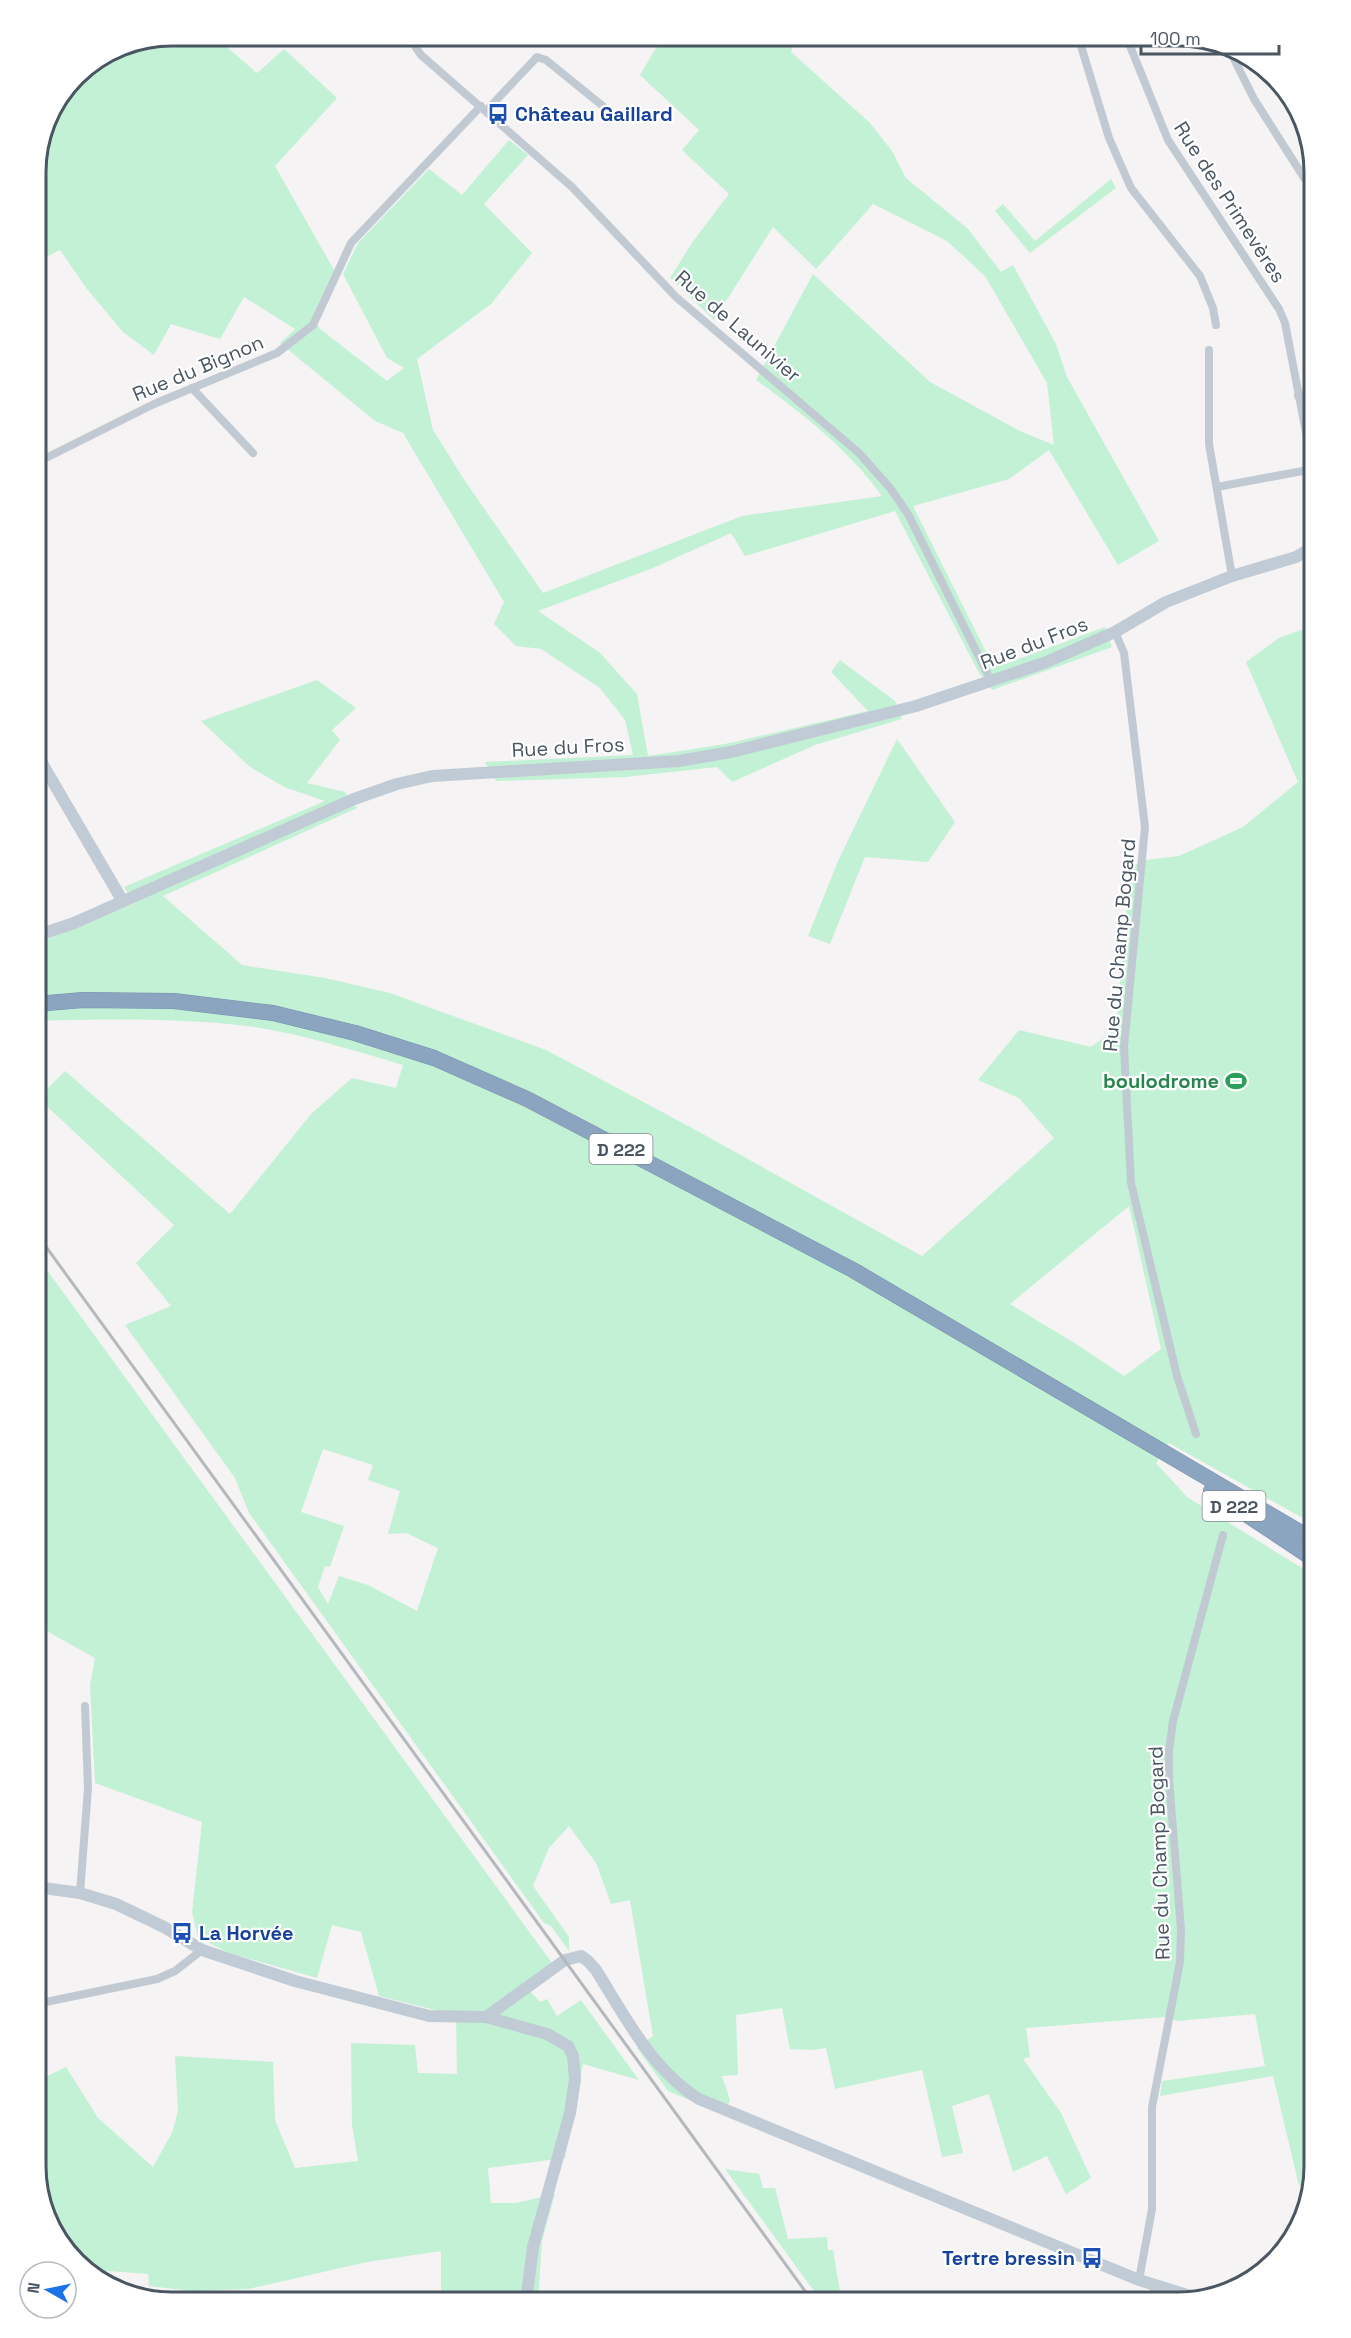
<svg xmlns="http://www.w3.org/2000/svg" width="1351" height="2338" font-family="'Space Grotesk',sans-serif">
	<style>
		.green { fill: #c3f1d5; fill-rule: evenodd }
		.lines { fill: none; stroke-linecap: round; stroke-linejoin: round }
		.highway-casing { stroke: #7690ad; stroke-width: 16 }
		.street { stroke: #c1cad2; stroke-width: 8 }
		.secondary { stroke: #c1cbd6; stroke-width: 12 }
		.highway { stroke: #8ba5c1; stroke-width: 15 }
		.rail { stroke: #b5b8bd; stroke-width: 3 }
		.labels { text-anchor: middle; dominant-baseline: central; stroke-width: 4.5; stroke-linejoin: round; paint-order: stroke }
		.shield { fill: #fff; stroke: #808990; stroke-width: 1.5 }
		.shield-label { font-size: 18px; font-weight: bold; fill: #4a5661 }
		.transit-label { font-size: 20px; font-weight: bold; fill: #164399; stroke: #fff; text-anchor: start }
		.street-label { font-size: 20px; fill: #4a5661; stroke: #fff }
		.leisure-label { font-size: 20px; font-weight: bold; fill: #27864d; stroke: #fff; text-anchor: end }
		.rim { fill: none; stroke: #4a5661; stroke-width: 3 }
	</style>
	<rect width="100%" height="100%" fill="#f5f3f3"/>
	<!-- green -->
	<g class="green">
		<path d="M 172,36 L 214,36 L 257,73 L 284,49 L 337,98 L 275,166 L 334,270 L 314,313 L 319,328 L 387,381 L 404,368 L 387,358 L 343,274 L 358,243 L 429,169 L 462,195 L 509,140 L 528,155 L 484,204 L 532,253 L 491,304 L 417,359 L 433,430 L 465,481 L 543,593 L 742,516 L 882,496 C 849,450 802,413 756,380 L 813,274 L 930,382 L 1020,431 L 1054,445 L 1047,383 L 985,276 L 947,241 L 873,204 L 816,269 L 773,227 L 714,320 L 670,278 L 694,240 L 729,194 L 682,150 L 699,130 L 640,75 L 663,36 L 796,36 L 791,52 L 869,122 L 892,151 L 906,178 L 968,229 L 1001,272 L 1013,265 L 1056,344 L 1067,377 L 1159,541 L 1118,565 L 1049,450 L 1009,479 L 913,506 L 990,660 L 1005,664 L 1105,627 L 1112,647 L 992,690 L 979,673 L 895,511 L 745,556 L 731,533 L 653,568 L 538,611 L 599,652 L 637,694 L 648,756 L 725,744 L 868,711 L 831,672 L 840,660 L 895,701 L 902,719 L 815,745 L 732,782 L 717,767 L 625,777 L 496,781 L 485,762 L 633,755 L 625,720 L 600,688 L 541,649 L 516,646 L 494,624 L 504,602 L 403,433 L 375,421 L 280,343 L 295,329 L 244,297 L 220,339 L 171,324 L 154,355 L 123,332 L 87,289 L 60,250 L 36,262 L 36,164 L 47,120 L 76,76 L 120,46 Z"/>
		<path d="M 1111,179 L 1116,188 L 1030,253 L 995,211 L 1003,204 L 1035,241 Z"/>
		<path d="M 1315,625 L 1315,1525 L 1169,1443 L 1156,1463 L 1187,1497 L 1315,1576 L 1315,2166 L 1310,2181 L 1299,2186 L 1273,2076 L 1160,2096 L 1162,2081 L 1265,2066 L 1255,2014 L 1177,2021 L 1165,2017 L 1026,2028 L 1030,2057 L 1023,2059 L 1061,2113 L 1091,2178 L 1066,2194 L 1047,2156 L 1013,2172 L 989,2094 L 952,2106 L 963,2153 L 942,2157 L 922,2070 L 835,2089 L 826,2048 L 813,2050 L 790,2049 L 782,2008 L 736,2015 L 738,2075 L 722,2076 L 730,2100 L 724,2114 L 668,2091 L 637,2048 L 653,2036 L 630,1900 L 611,1904 L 596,1863 L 569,1826 L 549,1848 L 533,1886 L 569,1937 L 569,1951 L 551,1926 L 544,1923 L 249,1513 L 235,1478 L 125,1325 L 171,1306 L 136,1263 L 174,1225 L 38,1098 L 65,1071 L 230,1214 L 312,1113 L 352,1078 L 396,1088 L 403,1065 C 352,1050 299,1033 247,1026 C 177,1018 106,1019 36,1021 L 36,944 L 135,903 L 124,887 L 325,801 L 284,787 L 250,767 L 201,721 L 317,680 L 356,708 L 332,730 L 340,740 L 307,783 L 345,792 L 357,808 L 163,896 L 242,965 L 325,978 L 390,993 L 546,1050 L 692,1128 L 922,1256 L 1054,1138 L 1019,1098 L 978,1080 L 1019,1030 L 1091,1047 L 1116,1029 L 1130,867 L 1146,860 L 1179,856 L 1243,827 L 1298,782 L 1246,662 L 1279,638 ZM 1129,1206 L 1161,1349 L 1124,1376 L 1076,1344 L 1010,1304 ZM 323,1449 L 373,1465 L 368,1480 L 400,1491 L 388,1534 L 406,1533 L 438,1548 L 417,1611 L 368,1585 L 339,1576 L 328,1604 L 318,1587 L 325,1566 L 330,1567 L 344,1526 L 301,1512 Z"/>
		<path d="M 897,739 L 955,822 L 928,862 L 865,857 L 830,944 L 808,936 L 838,861 Z"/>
		<path d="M 36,1255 L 552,1963 L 523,1983 L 540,2002 L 547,1999 L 557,2016 L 581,2000 L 639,2080 L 583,2064 L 565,2158 L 488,2168 L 491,2203 L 516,2203 L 555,2194 L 542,2241 L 538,2302 L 441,2302 L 441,2251 L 367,2262 L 248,2289 L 192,2291 L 149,2286 L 148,2274 L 109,2271 L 90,2272 L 50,2226 L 36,2166 L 36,2101 L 47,2094 L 39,2080 L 66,2067 L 98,2118 L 153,2167 L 172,2133 L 178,2111 L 175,2056 L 273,2062 L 275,2120 L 295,2168 L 358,2161 L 352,2125 L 351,2043 L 415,2045 L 418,2073 L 457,2074 L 456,2012 L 439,2011 L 379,1996 L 361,1932 L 332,1925 L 317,1978 L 229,1953 L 198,1937 L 192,1912 L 202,1822 L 95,1783 L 90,1685 L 95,1658 L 36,1625 Z"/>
		<path d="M 725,2169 L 759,2174 L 763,2188 L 775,2188 L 788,2239 L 827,2237 L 828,2250 L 833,2250 L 840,2292 L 853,2292 L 855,2302 L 822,2302 Z"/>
		<path d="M 713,2296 L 713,2302 L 569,2302 L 579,2299 Z"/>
	</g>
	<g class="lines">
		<defs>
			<g id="highway">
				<path d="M 36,1004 L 83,1000 L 174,1001 L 273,1013 L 355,1033 L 434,1058 L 527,1099 L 853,1270 L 1315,1541"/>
				<path d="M 1211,1491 L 1315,1560"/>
			</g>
		</defs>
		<!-- highway casing -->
		<use href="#highway" class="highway-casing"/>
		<!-- street -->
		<g class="street">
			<path d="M 408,36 L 421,55 L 572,187 L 676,297 L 859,453 L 890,488 L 908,514 L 991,681"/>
			<path d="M 1078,36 L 1109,138 L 1131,188 L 1200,276 L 1213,308 L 1216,325"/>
			<path d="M 1126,36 L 1168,140 L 1279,309 L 1285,323 L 1313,469 L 1217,487"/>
			<path d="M 1230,51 L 1254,99 L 1315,195"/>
			<path d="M 486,111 L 537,57 L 546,60 L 604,107"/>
			<path d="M 1209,350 L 1209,444 L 1232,576"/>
			<path d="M 192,388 L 253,453"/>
			<path d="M 1298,396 L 1315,393"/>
			<path d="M 36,463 L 154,404 L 277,353 L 313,325 L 351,243 L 481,106"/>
			<path d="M 1115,632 L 1124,653 L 1145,827 L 1124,1047 L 1131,1183 L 1177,1376 L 1196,1434"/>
			<path d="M 80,1893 L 88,1788 L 85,1706"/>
			<path d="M 36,2004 L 157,1979 L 175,1971 L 202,1950"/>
			<path d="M 1139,2280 L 1152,2209 L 1152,2107 L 1180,1962 L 1181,1929 L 1169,1779 L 1169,1750 L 1173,1721 L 1223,1535"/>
			<path d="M 1152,2302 L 1155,2286"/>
		</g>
		<!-- secondary -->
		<g class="secondary">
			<path d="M 36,753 L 122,900"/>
			<path d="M 36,936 L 74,923 L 354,799 L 397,784 L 432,776 L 679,761 L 731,752 L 916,706 L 1044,663 L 1115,632 L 1166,602 L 1232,576 L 1296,557 L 1315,546"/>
			<path d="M 36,1887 L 80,1893 L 116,1904 L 164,1927 L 202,1950 L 295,1981 L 429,2016 L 486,2017 L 547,2034 L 568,2046 L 573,2056 L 575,2079 L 570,2113 L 533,2247 L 526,2302"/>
			<path d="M 486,2017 L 565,1960 L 581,1956 L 588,1961 L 596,1970 C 624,2015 652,2070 699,2099 L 1139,2280 L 1197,2298"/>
		</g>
		<!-- highway -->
		<use href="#highway" class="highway"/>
		<!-- rail -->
		<path class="rail" d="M 36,1233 L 813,2302"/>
	</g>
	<!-- icons -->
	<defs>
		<symbol id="bus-bare" viewBox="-9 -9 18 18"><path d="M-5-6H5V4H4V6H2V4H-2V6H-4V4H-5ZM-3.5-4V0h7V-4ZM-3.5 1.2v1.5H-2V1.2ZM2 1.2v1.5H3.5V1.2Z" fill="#1a4fb4" stroke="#fff" stroke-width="2.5" paint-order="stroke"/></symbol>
		<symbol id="stadium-bare" viewBox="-9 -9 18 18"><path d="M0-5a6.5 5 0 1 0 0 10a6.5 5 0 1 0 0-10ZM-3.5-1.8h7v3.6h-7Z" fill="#2e9e5b" stroke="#fff" stroke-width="2.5" paint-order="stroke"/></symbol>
	</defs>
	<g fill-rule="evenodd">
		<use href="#bus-bare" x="483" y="99" width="30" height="30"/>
		<use href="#stadium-bare" x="1221" y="1066" width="30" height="30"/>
		<use href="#bus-bare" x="167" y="1918" width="30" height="30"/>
		<use href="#bus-bare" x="1077" y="2243" width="30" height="30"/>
	</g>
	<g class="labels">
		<!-- shield labels -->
		<g class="shield">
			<rect x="589.5" y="1134" width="63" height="30" rx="4.5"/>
			<rect x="1202.5" y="1491" width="63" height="30" rx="4.5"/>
		</g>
		<g class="shield-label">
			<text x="621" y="1149">D 222</text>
			<text x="1234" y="1506">D 222</text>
		</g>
		<!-- transit labels -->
		<g class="transit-label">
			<text x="515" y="114">Château Gaillard</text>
			<text x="199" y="1933">La Horvée</text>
			<text x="1075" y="2258" text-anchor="end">Tertre bressin</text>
		</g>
		<!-- street labels -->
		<g class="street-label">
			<text transform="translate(1230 202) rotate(57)">Rue des Primevères</text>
			<text transform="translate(738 326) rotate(41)">Rue de Launivier</text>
			<text transform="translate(198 368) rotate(-23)">Rue du Bignon</text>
			<text transform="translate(1034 643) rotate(-21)">Rue du Fros</text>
			<text transform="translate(568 747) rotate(-3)">Rue du Fros</text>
			<text transform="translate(1119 945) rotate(-85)">Rue du Champ Bogard</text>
			<text transform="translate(1159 1853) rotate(-92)">Rue du Champ Bogard</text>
		</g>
		<!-- leisure labels -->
		<g class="leisure-label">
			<text x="1219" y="1081">boulodrome</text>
		</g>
	</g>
	<!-- crop -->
	<path d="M0 0H1351V2338H0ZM172 46H1178A126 126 0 0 1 1304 172V2166A126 126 0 0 1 1178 2292H172A126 126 0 0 1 46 2166V172A126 126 0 0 1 172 46Z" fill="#fff" fill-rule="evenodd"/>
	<path class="rim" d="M172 46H1178A126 126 0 0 1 1304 172V2166A126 126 0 0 1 1178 2292H172A126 126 0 0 1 46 2166V172A126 126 0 0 1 172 46Z"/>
	<!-- north arrow -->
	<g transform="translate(48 2290) rotate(279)"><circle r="28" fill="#ffffff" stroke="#b7bbc0" stroke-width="1.5"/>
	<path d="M0-4.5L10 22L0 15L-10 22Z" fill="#1a73e8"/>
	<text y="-9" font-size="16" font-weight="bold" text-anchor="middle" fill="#4a5661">N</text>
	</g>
	<!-- scale -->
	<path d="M1141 45v9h138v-9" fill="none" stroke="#4a5661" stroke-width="3"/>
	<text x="1150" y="45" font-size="18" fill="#4a5661" stroke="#ffffff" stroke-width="4.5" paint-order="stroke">100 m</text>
</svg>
